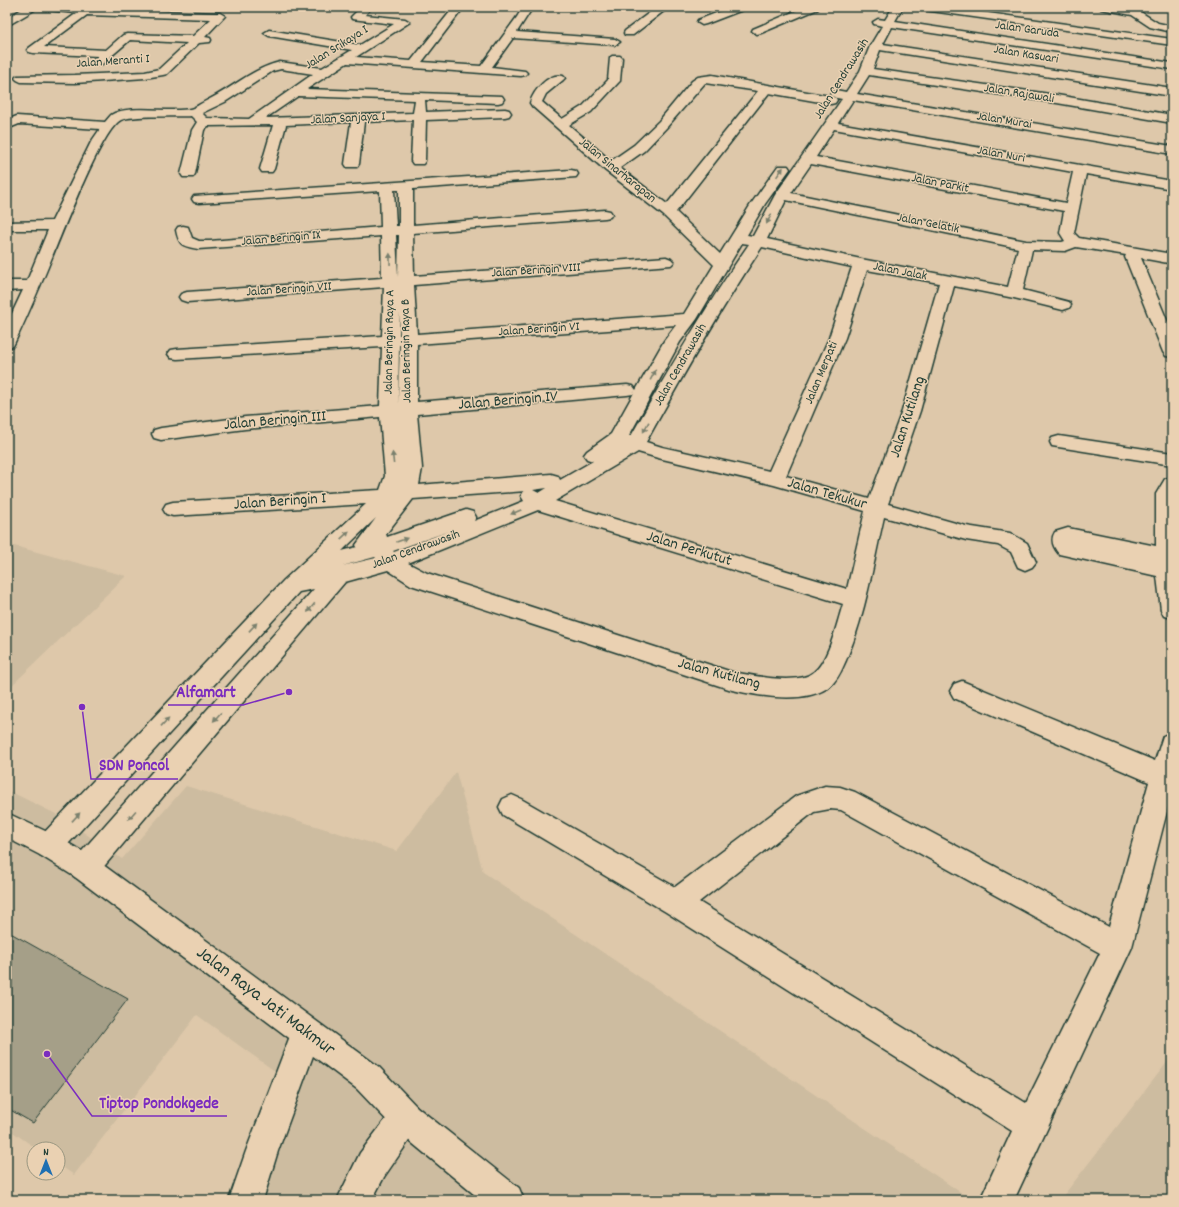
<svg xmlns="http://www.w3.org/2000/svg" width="1179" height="1207" font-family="Dekko,sans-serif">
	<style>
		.built { fill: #cdbca0 }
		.building { fill: #a59f88; stroke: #1f3d34 }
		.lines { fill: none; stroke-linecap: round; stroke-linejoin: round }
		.minor-casing { stroke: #1f3d34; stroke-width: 3 }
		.major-casing { stroke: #1f3d34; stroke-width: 3 }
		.minor { fill: #ead1b2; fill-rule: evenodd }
		.major { fill: #ead1b2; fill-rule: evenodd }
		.oneway { fill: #7a806d }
		.labels { text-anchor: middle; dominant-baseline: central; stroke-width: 3; stroke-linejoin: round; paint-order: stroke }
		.far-street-label { font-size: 13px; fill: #1f3d34; stroke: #ead1b2 }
		.street-label { font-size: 16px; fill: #1f3d34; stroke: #ead1b2 }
		.near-street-label { font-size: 19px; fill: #1f3d34; stroke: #ead1b2 }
		.leader { fill: none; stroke: #7b2cbf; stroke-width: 1.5 }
		.callout-dot { fill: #7b2cbf; stroke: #ead1b2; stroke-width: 1.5 }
		.callout-label { font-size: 17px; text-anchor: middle; font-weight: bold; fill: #7b2cbf; stroke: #ead1b2; stroke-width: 3; stroke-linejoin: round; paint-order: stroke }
	</style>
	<rect width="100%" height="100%" fill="#dec8aa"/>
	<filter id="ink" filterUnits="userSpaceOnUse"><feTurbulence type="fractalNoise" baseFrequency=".025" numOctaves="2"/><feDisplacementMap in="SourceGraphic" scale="8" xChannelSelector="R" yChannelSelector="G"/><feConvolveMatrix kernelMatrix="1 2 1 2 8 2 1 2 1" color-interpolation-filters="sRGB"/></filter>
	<g filter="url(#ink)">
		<!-- built -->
		<g class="built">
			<path d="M 7,544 L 126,576 L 7,690 Z"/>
			<path d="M 456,772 L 483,872 L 972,1200 L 258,1200 L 294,1085 L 197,1015 L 74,1175 L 58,1164 L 58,1149 L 37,1149 L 7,1128 L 7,790 L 60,816 L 122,859 L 186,786 L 397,851 Z"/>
			<path d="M 1172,1056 L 1172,1200 L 1060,1200 Z"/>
		</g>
		<!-- building -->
		<path class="building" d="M 7,931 L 128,999 L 33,1123 L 7,1108 Z"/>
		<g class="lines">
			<defs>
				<g id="minor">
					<path d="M 25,7 L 81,7 L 87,9 L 220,13 L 225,16 L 205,37 L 210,38 L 211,40 L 210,42 L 199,43 L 167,74 L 163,75 L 145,78 L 75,83 L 21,82 L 17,80 L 15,78 L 17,76 L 75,75 L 145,72 L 159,69 L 187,43 L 130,40 L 102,64 L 94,64 L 92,62 L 98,56 L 33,53 L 29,52 L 27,50 L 29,48 L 77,13 L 36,9 L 7,26 L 7,18 ZM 87,15 L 211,19 L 193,36 L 127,34 L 123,35 L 106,50 L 44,47 Z"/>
					<path d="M 361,7 L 372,7 L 365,15 L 405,19 L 410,22 L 356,57 L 411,61 L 454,7 L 464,7 L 422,62 L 481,66 L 517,17 L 523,7 L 533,7 L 517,32 L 615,39 L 620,42 L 615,45 L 513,38 L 492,67 L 525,71 L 527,73 L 525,75 L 521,76 L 347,63 L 307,89 L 502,96 L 504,99 L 502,102 L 498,103 L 425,100 L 426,112 L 505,109 L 509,110 L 511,113 L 509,116 L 505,117 L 426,120 L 425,161 L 423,164 L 413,164 L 411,161 L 413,120 L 364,122 L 359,164 L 357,167 L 347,167 L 345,164 L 351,122 L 286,125 L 274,169 L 272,172 L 262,172 L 260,169 L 273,125 L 208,126 L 204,130 L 195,174 L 193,177 L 183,177 L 181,174 L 192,130 L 197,122 L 191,116 C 176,117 131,115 121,120 C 99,131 53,258 40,286 C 32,305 24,323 15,342 L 13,346 L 7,347 L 7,324 L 23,290 L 7,291 L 7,281 L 27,281 L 48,230 L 7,230 L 7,222 L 52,221 L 91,142 L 100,129 L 19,124 L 7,129 L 7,120 L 17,116 L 105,122 C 107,120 109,117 111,115 C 128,104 169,113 190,109 C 195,108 200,104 204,102 C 230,90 253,68 280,62 L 322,68 L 352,50 L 269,36 L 264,33 L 269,30 L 360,45 L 394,24 L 352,19 L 351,17 ZM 281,69 L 313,74 L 249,119 L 207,118 L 202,113 L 225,102 L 273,71 ZM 298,96 L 415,100 L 413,113 L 266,118 Z"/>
					<path d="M 657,7 L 669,7 L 633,35 L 625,35 L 624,33 L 625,31 Z"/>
					<path d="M 732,7 L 746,7 L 745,9 L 706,24 L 702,25 L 697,22 L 698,20 Z"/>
					<path d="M 805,7 L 819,7 L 818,9 L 761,33 L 757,34 L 752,31 L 753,29 Z"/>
					<path d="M 893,7 L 903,7 L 895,21 L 1172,63 L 1172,69 L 892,27 L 883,44 L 1172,88 L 1172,96 L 880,50 L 873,69 L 1057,95 L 1172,115 L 1172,123 L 1057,103 L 869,75 L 857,94 L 1172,146 L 1172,154 L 853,100 L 838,123 L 1172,181 L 1172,189 L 1086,174 L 1074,233 L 1079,238 L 1166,253 L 1172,251 L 1172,262 L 1168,263 L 1141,258 L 1172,332 L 1172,357 L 1166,356 L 1163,352 L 1125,257 L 1126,255 L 1076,247 L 1065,251 L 1032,250 L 1023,290 L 1069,302 L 1071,305 L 1069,308 L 1063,310 L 1014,298 L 954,286 L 920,411 L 888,504 L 966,526 L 1010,533 L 1027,543 L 1036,562 L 1032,567 L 1025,570 L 1018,567 L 1011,552 L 998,545 L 966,540 L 884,517 C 873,564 866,612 847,658 C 843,667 838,680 830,686 C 806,705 759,696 732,690 L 411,585 L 388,570 L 345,582 L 95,877 L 85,881 L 75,877 L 71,868 L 75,859 L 314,589 L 299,592 L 58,855 L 49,858 L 40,855 L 36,846 L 40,837 L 284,580 L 366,504 L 173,516 L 166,514 L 163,509 L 166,504 L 173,502 L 380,490 L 385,476 L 380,417 L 245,429 L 161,440 L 154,438 L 152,434 L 154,430 L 161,428 L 245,417 L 380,406 L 382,347 L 177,359 L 171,358 L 168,354 L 171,350 L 177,349 L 382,336 L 384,287 L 187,302 L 181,300 L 179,297 L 181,294 L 187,292 L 382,278 L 381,236 L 198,249 C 183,246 179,246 176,230 L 178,227 L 183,226 L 188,227 L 192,238 L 199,241 L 210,241 L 381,227 L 380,191 L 199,203 L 194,202 L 192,199 L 194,196 L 571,170 L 576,171 L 578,174 L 576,177 L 413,189 L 413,225 L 605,210 L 610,211 L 612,214 L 610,217 L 605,218 L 413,233 L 414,276 L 666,257 L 671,259 L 674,262 L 671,265 L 414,285 L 417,334 L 684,314 L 714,265 L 663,215 L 606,171 L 532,106 L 530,103 C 533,91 549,72 563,76 L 565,78 L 563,80 L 546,94 L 542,102 L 562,119 L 583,106 L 608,80 L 610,58 L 612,56 L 620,56 L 622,58 L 620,81 L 618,83 L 591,112 L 569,125 L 611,161 L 634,145 L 659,121 L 692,81 L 698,77 L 712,75 L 835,97 L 837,100 L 835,103 L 831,104 L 769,93 L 676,212 L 720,254 L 751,204 L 778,166 L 788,166 L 790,169 L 765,204 L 747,235 L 753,236 L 775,195 L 842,99 L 832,97 L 830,94 L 832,91 L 836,90 L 846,92 L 860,71 L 870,46 L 882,26 L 874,24 L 873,22 L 878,19 L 885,20 ZM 705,83 L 758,91 L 667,204 L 620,168 L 644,151 L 667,127 ZM 834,129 L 1073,172 L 1066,203 L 816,157 ZM 811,164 L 1064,211 L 1060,233 L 1065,241 L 1062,242 L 1026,241 L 791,193 ZM 394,190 L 399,190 L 399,226 L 396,226 ZM 786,200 L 1018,248 L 1008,287 L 861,259 L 767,239 ZM 396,235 L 399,235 L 398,277 ZM 742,243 L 749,244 C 706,306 668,371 631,436 L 629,436 L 680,342 L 697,319 ZM 762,247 L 852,267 L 829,338 L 769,471 L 662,447 L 646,442 C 683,375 720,310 762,247 ZM 867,270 L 939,283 L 902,411 L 869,499 L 786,476 L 845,338 ZM 400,313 L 400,335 L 399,335 ZM 676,325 L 664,341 L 636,390 L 633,386 L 627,385 L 417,402 L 417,344 ZM 399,345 L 400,345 L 398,404 ZM 635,391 L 611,434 L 587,451 L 584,455 L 587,459 L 593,461 L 560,480 L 558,476 L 551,474 L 419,485 L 422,468 L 417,414 L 627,395 L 633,394 ZM 638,452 L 658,458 L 774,485 L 865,511 L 847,589 L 555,501 ZM 547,488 L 539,493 L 533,490 ZM 524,491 L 521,496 L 524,501 L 474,521 L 476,517 L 473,512 L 466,510 L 387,537 L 386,534 L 413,499 L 526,491 ZM 538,510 L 843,604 C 837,623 829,660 814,672 C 798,686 751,675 732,672 L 427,573 L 408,563 ZM 376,518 L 356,545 L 357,547 L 342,551 ZM 449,531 L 394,552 L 393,551 ZM 375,557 L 376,558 L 342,566 Z"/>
					<path d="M 919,7 L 946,7 L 1172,39 L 1172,45 L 924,10 Z"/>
					<path d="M 1100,7 L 1120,7 L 1139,11 L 1158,23 L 1172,26 L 1172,32 L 1150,27 L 1132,15 L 1101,9 Z"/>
					<path d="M 1059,436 L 1172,453 L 1172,465 L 1052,446 L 1050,442 L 1052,438 Z"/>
					<path d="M 1172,477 L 1172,618 L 1164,616 L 1161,610 L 1157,576 L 1059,554 C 1053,547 1050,540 1055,532 L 1068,528 L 1156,546 L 1156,494 L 1165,479 Z"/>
					<path d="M 962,681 L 1155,761 L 1163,736 L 1172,732 L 1172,792 L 1132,947 L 1014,1200 L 980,1200 L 1012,1131 L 666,912 L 503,815 L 499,807 L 503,799 L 512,795 L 521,799 L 675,887 L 796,796 L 825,786 L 840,787 L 855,792 L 1109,927 L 1149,782 L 954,698 L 950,691 L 954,684 ZM 830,809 L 841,810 L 1100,953 L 1026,1103 L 699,902 L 814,812 Z"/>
					<path d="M 306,1019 L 317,1023 L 321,1034 L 278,1151 L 263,1200 L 229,1200 L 246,1151 L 295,1023 Z"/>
					<path d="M 406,1102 L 417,1107 L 422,1118 L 417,1129 L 384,1177 L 372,1200 L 337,1200 L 360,1153 L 395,1107 Z"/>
				</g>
				<path id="major" d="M 7,813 L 58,837 L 95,859 L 379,1067 L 417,1107 L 519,1188 L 524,1200 L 481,1200 L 395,1129 L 357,1089 L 75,877 L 40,855 L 7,838 Z"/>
			</defs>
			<!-- minor casing -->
			<use href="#minor" class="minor-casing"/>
			<!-- major casing -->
			<use href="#major" class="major-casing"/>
			<!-- minor -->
			<use href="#minor" class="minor"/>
			<!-- major -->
			<use href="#major" class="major"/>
		</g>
		<!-- one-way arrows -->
		<defs><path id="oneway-solid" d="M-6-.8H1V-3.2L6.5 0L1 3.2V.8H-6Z"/></defs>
		<g class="oneway">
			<use href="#oneway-solid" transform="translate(780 172) rotate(-55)"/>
			<use href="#oneway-solid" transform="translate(769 219) rotate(117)"/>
			<use href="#oneway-solid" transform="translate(390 259) rotate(-91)"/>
			<use href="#oneway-solid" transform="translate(653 375) rotate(-62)"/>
			<use href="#oneway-solid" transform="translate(646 427) rotate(119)"/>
			<use href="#oneway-solid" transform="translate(393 458) rotate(-96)"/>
			<use href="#oneway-solid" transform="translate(516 512) rotate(157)"/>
			<use href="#oneway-solid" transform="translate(345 535) rotate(-43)"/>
			<use href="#oneway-solid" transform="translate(402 540) rotate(-20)"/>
			<use href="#oneway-solid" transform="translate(311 608) rotate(129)"/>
			<use href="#oneway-solid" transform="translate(253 627) rotate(-47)"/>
			<use href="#oneway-solid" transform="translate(217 717) rotate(131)"/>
			<use href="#oneway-solid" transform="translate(165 722) rotate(-47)"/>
			<use href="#oneway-solid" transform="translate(132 815) rotate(131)"/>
			<use href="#oneway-solid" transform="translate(76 817) rotate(-47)"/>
		</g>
	</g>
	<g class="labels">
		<!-- far-street labels -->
		<g class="far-street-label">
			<text transform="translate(1027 30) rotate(8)">Jalan Garuda</text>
			<text transform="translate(337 48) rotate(-32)">Jalan Srikaya I</text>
			<text transform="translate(1026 55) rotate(9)">Jalan Kasuari</text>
			<text transform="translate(113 62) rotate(-4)">Jalan Meranti I</text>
			<text transform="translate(842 79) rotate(-58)">Jalan Cendrawasih</text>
			<text transform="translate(1019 94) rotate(9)">Jalan Rajawali</text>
			<text transform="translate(348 119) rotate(-3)">Jalan Sanjaya I</text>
			<text transform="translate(1004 121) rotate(9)">Jalan Murai</text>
			<text transform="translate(1001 155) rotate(10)">Jalan Nuri</text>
			<text transform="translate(617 171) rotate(39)">Jalan Sinarharapan</text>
			<text transform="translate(940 184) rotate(11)">Jalan Parkit</text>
			<text transform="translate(928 224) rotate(11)">Jalan Gelatik</text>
			<text transform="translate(281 239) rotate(-5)">Jalan Beringin IX</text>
			<text transform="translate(536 271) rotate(-4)">Jalan Beringin VIII</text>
			<text transform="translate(900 272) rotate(11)">Jalan Jalak</text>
			<text transform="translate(289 290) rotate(-4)">Jalan Beringin VII</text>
			<text transform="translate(539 330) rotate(-4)">Jalan Beringin VI</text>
			<text transform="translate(390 342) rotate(-89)">Jalan Beringin Raya A</text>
			<text transform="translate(407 351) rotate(-91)">Jalan Beringin Raya B</text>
			<text transform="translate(681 365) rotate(-60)">Jalan Cendrawasih</text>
			<text transform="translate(822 373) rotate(-67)">Jalan Merpati</text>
			<text transform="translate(416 550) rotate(-20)">Jalan Cendrawasih</text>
		</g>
		<!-- street labels -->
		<g class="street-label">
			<text transform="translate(508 401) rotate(-5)">Jalan Beringin IV</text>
			<text transform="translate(908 417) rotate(-72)">Jalan Kutilang</text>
			<text transform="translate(275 421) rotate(-5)">Jalan Beringin III</text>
			<text transform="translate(827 494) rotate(16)">Jalan Tekukur</text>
			<text transform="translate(280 502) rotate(-4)">Jalan Beringin I</text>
			<text transform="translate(689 549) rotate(17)">Jalan Perkutut</text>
			<text transform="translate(719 674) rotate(15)">Jalan Kutilang</text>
		</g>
		<!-- near-street labels -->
		<g class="near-street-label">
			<text transform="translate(265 1002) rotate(37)">Jalan Raya Jati Makmur</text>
		</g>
	</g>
	<!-- callouts -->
	<path class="leader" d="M289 692L243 705H168M82 707L91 779H178M47 1054L92 1116H227"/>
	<g class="callout-dot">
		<circle cx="289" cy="692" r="4"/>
		<circle cx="82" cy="707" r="4"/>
		<circle cx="47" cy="1054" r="4"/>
	</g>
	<g class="callout-label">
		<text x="206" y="697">Alfamart</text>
		<text x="134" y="770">SDN Poncol</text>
		<text x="159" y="1108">Tiptop Pondokgede</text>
	</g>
	<!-- margin -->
	<rect width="1179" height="1207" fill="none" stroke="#ead1b2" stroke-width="24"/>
	<rect x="12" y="12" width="1155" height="1183" fill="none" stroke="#1f3d34" stroke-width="1.5" filter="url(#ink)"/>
	<!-- north arrow -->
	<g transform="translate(46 1161)"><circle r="19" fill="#ead1b2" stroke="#999680"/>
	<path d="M0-3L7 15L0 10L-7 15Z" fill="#1f6fb2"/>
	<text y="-6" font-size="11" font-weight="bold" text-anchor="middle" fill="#1f3d34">N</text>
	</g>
</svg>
